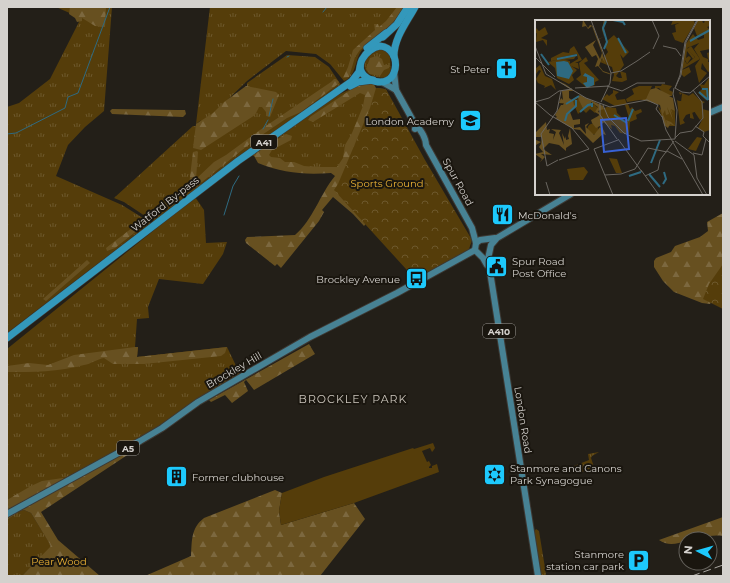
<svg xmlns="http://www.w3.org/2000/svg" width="730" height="583" font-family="Montserrat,sans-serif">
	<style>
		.grass { fill: url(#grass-tufts) }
		.forest { fill: url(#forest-firs) }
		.park { fill: url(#park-crowns) }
		.garden { fill: #553d0a }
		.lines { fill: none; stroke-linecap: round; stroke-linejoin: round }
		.stream { stroke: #2e6a81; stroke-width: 1 }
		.major-casing { stroke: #3d3934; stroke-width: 8 }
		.highway-casing { stroke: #3d3934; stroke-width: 8 }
		.major { stroke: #478294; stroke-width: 6 }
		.highway { stroke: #3398bb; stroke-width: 7 }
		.rail { stroke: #aba8a3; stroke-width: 1; stroke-dasharray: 8 4; stroke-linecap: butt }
		.labels { text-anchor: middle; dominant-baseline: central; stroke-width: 4; stroke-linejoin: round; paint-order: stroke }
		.shield { fill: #1a160f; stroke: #9c9994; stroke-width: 1 }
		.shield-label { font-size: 9px; font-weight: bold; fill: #d4d1cd }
		.poi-label { font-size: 10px; fill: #d4d1cd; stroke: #1a160f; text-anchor: end }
		.street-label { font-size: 10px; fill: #d4d1cd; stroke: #1a160f }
		.park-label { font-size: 10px; fill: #edb335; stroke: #1a160f }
		.neighbourhood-label { font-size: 11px; letter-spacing: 1px; fill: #ccc6bd; stroke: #1a160f }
		.inset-river { fill: none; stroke: #2e6a81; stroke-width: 2 }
		.inset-road { fill: none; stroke: #6a6660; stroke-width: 1 }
		.view { fill: #3862d6; fill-opacity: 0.15; stroke: #3862d6; stroke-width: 2 }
		.inset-edge { fill: none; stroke: #d4d1cd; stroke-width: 2 }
	</style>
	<defs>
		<pattern id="grass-tufts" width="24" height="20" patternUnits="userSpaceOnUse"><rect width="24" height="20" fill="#553d0a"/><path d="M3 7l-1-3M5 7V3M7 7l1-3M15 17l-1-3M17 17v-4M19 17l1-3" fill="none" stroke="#6d582c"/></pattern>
		<pattern id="forest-firs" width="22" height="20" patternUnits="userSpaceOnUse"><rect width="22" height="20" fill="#675020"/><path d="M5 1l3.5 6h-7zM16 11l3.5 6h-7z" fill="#7c683f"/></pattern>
		<pattern id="park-crowns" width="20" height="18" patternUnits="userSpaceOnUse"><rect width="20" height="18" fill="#553d0a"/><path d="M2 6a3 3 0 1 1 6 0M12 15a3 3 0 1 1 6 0" fill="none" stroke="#6d582c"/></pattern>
	</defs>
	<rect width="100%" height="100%" fill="#231f18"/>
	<!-- grass -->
	<g class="grass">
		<path d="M 56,7 L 112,7 L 104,111 L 85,127 L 68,145 L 56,176 L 122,205 L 151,223 L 7,333 L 7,107 L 19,103 L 50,79 L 81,18 Z"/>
		<path d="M 210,7 L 408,7 L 401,18 L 362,50 C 354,60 357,76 344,81 L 330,64 L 316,54 L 286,51 L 247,81 L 215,112 L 247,88 L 247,83 L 287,55 L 315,57 L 329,67 L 341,85 L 320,102 L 242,154 L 154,222 L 124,202 L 114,198 L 193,126 L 196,126 L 201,120 L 196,124 Z"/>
		<path d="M 383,48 L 390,54 L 391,73 L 385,78 C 368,77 361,72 366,55 Z"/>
		<path d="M 375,82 L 370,108 L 344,170 L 299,171 L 251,155 L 338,95 L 357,86 Z"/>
		<path d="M 195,197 L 204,210 L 206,243 L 227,242 L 223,254 L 203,284 L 159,279 L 148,307 L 149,318 L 137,319 L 135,347 L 138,347 L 137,357 L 227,347 L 240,374 L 159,427 L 7,510 L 7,349 Z"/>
		<path d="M 599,452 L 592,456 L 591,458 L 594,467 L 582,472 L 581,471 L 576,472 L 574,466 L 589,460 L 588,454 Z"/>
		<path d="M 24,510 L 31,513 L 52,547 L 22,576 L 7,576 L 7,520 L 20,511 Z"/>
		<path d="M 536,529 L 539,531 L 546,574 L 545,576 L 541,576 L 541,574 L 534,532 Z"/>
	</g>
	<!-- forest -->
	<g class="forest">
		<path d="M 70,7 L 106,7 L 105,27 L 95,26 L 82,18 L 82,21 L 77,22 L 75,18 L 69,14 Z"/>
		<path d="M 397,7 L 404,7 L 391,25 L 360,50 L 355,57 L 349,77 L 343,78 L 348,67 L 353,50 L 375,30 L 374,24 L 378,24 L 379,27 L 386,21 Z"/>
		<path d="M 377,56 L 382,59 L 384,65 L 389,65 L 389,68 L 384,70 L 380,76 L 370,74 L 366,69 L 370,58 Z"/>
		<path d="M 334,79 L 336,79 L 339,82 L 338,84 L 301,112 L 287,118 L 256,139 L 202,182 L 191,188 L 115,248 L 107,251 L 106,248 L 141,221 L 146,215 L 189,185 L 193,152 L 197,151 L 198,152 L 196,179 L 214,162 L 226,155 L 260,130 L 331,82 Z"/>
		<path d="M 370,83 L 373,83 L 376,88 L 385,89 L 387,91 L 370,219 L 364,226 L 353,214 L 333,197 L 322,210 L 324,212 L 319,221 L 281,268 L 277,264 L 275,266 L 246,243 L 245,240 L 247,237 L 295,235 C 313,220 320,194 335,176 L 331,173 C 304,175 283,173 258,163 L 253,154 L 286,134 L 292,136 L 291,140 L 272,150 L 269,155 L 271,157 L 280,158 L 285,162 L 294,162 L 304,166 L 316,167 L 337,167 L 343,158 L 345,145 L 352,133 L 363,106 L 365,95 L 360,93 L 313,122 L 308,120 L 310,117 L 355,87 Z"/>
		<path d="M 246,86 L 276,92 L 279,95 L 270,117 L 266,116 L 266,112 L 262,107 L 259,107 L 255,115 L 201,150 L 193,148 L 196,124 L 213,113 L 224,102 Z"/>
		<path d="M 112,109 L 178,110 L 185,110 L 186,114 L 183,117 L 112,114 L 110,111 Z"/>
		<path d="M 723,213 L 723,282 L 710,304 L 702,303 L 674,292 L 663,281 L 654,267 L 654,261 L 656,258 L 671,252 L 675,246 L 700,237 L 708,231 L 707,222 Z"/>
		<path d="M 87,260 L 90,263 L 46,301 L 43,299 Z"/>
		<path d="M 309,344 L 315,354 L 254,390 L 247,381 L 246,380 L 244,382 L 248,391 L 232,403 L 225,395 L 211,402 L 209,400 Z"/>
		<path d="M 135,347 L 138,347 L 137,357 L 227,347 L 225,353 L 221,356 L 144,364 L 113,364 L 104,358 C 97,359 91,364 84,365 C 59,372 32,372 7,372 L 7,366 L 29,363 L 48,365 L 74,355 Z"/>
		<path d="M 140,445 L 140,446 L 135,450 L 41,512 L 58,540 L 100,576 L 22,576 L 51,546 L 31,513 L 24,510 L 20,511 L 7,520 L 7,516 Z"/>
		<path d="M 63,478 L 64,480 L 7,510 L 7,500 L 31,486 L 42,481 Z"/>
		<path d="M 275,490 L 282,493 L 279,511 L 281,525 L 354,503 L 365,519 L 320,576 L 145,576 L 191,556 C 192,540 191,528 204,518 Z"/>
		<path d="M 723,517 L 723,536 C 710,534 699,539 686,539 L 686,541 C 677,544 667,546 659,540 Z"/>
	</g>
	<!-- park -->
	<g class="park">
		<path d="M 376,88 L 385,89 L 387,91 L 425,160 L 472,240 L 469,249 L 464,253 L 416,280 L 334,190 L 338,184 L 370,108 Z"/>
		<path d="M 723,264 L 723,309 L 703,299 L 709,284 Z"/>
	</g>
	<!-- garden -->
	<path class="garden" d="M 433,443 L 435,448 L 433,451 L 432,452 L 430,448 L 422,451 L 427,462 L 429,461 L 431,465 L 429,467 L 429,468 L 432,468 L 432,466 L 437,464 L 439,472 L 354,503 L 281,525 L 279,511 L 282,493 L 324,477 L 413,448 L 414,449 Z"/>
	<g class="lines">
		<!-- stream -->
		<g class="stream">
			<path d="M 323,12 L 327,7"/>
			<path d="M 287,57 L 289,56"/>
			<path d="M 269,116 L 273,99"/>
			<path d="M 263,129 L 268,120"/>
			<path d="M 7,134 L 16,133 L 65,108 L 68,97 L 78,93 L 110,7"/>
			<path d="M 224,215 L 233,186 L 239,176"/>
		</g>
		<defs>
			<g id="major">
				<path d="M 394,72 L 396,90"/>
				<path d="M 382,82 L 396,90 L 416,126 L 415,129"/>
				<path d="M 709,113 L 723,107"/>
				<path d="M 416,126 C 421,129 426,139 426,145 L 472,228 L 476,243 L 475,250 L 483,258 L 487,265"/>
				<path d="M 476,243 L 480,240 L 495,238"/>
				<path d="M 7,514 L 140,441 L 162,428 L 198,402 L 310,337 L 397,293 L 475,250"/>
				<path d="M 538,576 L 488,259 L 491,245 L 497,238 L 571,194"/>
			</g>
			<g id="highway">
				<path d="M 383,37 L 397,24 L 408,7"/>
				<path d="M 380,46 C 404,48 400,94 369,79 C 350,69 366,48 380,46 Z"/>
				<path d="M 367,48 L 386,33"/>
				<path d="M 394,56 C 394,38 407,22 415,7"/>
				<path d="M 350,86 L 358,82 L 373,80"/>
				<path d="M 7,338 L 238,161 L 352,81 L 359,72 L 360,67"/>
			</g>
		</defs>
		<!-- major casing -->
		<use href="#major" class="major-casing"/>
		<!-- highway casing -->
		<use href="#highway" class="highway-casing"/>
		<!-- major -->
		<use href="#major" class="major"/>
		<!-- highway -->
		<use href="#highway" class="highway"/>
		<!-- rail -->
		<path class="rail" d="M 692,576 L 723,565"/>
	</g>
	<!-- icons -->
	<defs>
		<symbol id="church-square" viewBox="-11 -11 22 22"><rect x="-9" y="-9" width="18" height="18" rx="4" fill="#1dc9fd" stroke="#1a160f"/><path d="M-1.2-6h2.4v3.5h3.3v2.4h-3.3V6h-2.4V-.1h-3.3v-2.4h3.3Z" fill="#111"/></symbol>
		<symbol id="school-square" viewBox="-11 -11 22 22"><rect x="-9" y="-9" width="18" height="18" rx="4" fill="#1dc9fd" stroke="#1a160f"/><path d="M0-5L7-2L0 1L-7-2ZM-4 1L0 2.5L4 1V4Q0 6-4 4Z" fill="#111"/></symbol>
		<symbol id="restaurant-square" viewBox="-11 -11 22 22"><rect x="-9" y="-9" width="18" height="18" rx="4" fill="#1dc9fd" stroke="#1a160f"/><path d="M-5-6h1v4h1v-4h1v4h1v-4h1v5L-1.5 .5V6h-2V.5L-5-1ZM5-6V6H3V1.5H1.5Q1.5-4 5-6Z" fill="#111"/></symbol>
		<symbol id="civic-square" viewBox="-11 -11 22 22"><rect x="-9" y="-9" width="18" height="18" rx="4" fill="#1dc9fd" stroke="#1a160f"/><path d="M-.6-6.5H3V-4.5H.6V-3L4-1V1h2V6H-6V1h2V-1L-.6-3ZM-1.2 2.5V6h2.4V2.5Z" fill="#111"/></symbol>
		<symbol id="bus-square" viewBox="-11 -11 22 22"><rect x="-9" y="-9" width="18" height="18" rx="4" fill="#1dc9fd" stroke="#1a160f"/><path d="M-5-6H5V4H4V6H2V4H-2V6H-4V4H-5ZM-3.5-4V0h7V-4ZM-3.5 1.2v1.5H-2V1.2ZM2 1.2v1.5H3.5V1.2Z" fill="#111"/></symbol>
		<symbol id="synagogue-square" viewBox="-11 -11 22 22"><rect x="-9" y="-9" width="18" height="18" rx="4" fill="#1dc9fd" stroke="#1a160f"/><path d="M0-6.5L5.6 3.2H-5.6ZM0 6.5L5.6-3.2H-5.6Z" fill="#111"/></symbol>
		<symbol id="building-square" viewBox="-11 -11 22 22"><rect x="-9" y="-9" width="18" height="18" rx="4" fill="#1dc9fd" stroke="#1a160f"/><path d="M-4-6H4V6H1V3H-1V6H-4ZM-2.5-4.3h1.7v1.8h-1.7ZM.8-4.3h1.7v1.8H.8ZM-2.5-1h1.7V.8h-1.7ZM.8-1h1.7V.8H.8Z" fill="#111"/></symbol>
		<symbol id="parking-square" viewBox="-11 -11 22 22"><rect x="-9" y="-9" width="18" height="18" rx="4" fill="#1dc9fd" stroke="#1a160f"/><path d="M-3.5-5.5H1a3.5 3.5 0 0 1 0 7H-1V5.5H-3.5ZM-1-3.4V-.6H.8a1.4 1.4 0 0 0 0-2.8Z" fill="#111"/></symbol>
	</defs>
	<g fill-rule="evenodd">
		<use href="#church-square" x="494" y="56" width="25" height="25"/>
		<use href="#school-square" x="458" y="108" width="25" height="25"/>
		<use href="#restaurant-square" x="490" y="202" width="25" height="25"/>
		<use href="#civic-square" x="484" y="254" width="25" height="25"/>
		<use href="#bus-square" x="404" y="266" width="25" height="25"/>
		<use href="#synagogue-square" x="482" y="462" width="25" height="25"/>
		<use href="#building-square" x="164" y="464" width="25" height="25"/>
		<use href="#parking-square" x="626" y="548" width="25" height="25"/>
	</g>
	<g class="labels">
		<!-- shield labels -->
		<g class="shield">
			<rect x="251" y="135" width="26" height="14" rx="3"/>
			<rect x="483" y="324" width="32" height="14" rx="3"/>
			<rect x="117" y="441" width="22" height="14" rx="3"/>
		</g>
		<g class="shield-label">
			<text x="264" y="142">A41</text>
			<text x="499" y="331">A410</text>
			<text x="128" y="448">A5</text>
		</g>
		<!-- poi labels -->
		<g class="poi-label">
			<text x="490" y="69">St Peter</text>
			<text x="454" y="121">London Academy</text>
			<text x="518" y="215" text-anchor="start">McDonald's</text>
			<text x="512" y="261" text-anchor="start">Spur Road<tspan x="512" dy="12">Post Office</tspan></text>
			<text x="400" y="279">Brockley Avenue</text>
			<text x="510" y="468" text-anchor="start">Stanmore and Canons<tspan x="510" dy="12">Park Synagogue</tspan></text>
			<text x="192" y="477" text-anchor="start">Former clubhouse</text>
			<text x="624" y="554">Stanmore<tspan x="624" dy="12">station car park</tspan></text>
		</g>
		<!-- street labels -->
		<g class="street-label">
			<text transform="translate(458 182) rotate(61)">Spur Road</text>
			<text transform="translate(165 204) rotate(-38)">Watford By-pass</text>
			<text transform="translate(234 370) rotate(-30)">Brockley Hill</text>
			<text transform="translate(523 420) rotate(81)">London Road</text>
		</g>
		<!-- park labels -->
		<g class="park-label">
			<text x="387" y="183">Sports Ground</text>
			<text x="59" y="561">Pear Wood</text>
		</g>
		<!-- neighbourhood labels -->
		<g class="neighbourhood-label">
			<text x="353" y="399">BROCKLEY PARK</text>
		</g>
	</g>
	<!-- overview -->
	<g transform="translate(535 20)">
		<rect width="175" height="175" fill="#231f18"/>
		<path d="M 138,0 L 158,0 L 160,3 L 148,23 L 140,20 L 137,13 L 141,12 L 140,5 L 144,3 L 136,5 ZM 163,0 L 167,0 L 168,3 L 170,2 L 168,0 L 175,0 L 175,6 L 172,7 L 175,10 L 175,29 L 165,31 L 168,37 L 173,39 L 172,33 L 175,32 L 173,42 L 175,42 L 175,51 L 173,52 L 167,43 L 166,49 L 172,53 L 164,63 L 160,46 L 165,39 L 159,29 L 164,23 L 152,28 L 160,37 L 158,39 L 152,31 L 151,38 L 154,36 L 156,38 L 152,44 L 150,40 L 147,50 L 154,47 L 156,52 L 149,57 L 146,54 L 150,25 L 158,14 L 163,20 L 169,18 L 169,15 L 162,16 L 159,8 ZM 10,7 L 13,14 L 6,18 L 12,20 L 12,26 L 8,20 L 1,22 L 2,13 L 0,14 L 0,9 L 1,8 L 4,11 ZM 79,15 L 94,32 L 88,38 L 85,34 L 89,45 L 81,56 L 84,58 L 87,58 L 85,51 L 91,53 L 92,60 L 87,62 L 77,61 L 79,55 L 77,47 L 65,42 L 73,32 L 70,26 L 72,21 ZM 39,26 L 47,40 L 40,43 L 43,43 L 44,49 L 33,45 L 43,39 L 42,34 L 22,38 L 41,36 L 39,39 L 16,41 L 16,38 L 28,32 L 34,33 L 35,29 ZM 5,45 L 10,56 L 17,59 L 21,70 L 16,65 L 9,68 L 10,66 L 3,63 L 1,59 L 6,51 L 4,50 L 1,54 L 0,49 ZM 174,58 L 175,74 L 171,80 L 163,73 L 167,69 L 164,64 L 169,65 ZM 127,64 L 137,66 L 134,70 L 138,72 L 137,76 L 128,76 L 128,73 L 124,68 L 120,69 L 120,66 L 126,66 ZM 144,72 L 170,82 L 167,84 L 167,89 L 175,91 L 175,110 L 169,112 L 163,108 L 168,98 L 165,100 L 159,91 L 157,92 L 159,99 L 155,98 L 155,94 L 143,81 L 147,81 L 147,73 L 145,75 ZM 123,78 L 129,83 L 133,80 L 140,91 L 140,106 L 130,106 L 123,86 L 126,90 L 129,87 ZM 44,79 L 48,89 L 59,84 L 63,88 L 60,93 L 55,89 L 51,93 L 48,90 L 43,94 L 40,87 L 35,91 L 31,84 L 24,83 ZM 93,84 L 95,89 L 97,87 L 100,91 L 106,89 L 107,92 L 101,95 L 102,99 L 95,102 L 94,114 L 85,113 L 80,106 L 76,105 L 77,109 L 63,98 L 65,90 L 72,87 L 81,88 L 82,93 L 90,101 L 94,98 L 90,85 ZM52.5 109a5.5 5.5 0 1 1 11 0a5.5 5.5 0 1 1-11 0ZM 162,117 L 167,118 L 161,131 L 153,129 ZM 49,147 L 53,152 L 48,160 L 35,160 L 32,149 Z" fill="#553d0a"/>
		<path d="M 48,0 L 53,8 L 55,5 L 58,6 L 63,19 L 69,17 L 67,9 L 69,0 L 71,2 L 68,8 L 69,17 L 64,19 L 70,43 L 67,38 L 64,46 L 68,51 L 74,53 L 77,55 L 68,52 L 63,46 L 60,47 L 63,39 L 61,35 L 57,37 L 50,27 L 61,20 L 58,25 L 65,39 L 67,33 L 57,6 L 53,9 L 51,6 L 47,7 ZM 23,61 L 30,64 L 33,66 L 39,71 L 34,71 L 34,78 L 37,80 L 45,75 L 68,86 L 69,89 L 63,91 L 73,106 L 69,102 L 66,105 L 71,115 L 68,114 L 58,123 L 45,110 L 38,109 L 20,98 L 22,97 L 20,95 L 26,85 L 28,85 L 29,83 L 24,83 L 26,78 L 28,80 L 27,71 L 35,69 ZM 43,78 L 48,89 L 56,86 L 56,82 L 63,87 L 60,92 L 65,95 L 56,100 L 57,103 L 61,108 L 65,106 L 66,108 L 65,107 L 59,115 L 51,107 L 54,103 L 50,105 L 51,114 L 45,107 L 39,108 L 39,105 L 45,104 L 45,99 L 38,100 L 35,92 L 42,84 L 39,85 L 38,81 ZM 121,68 L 137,76 L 134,76 L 138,78 L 140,91 L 136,89 L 138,95 L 135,89 L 138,100 L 132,87 L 134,94 L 131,95 L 130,90 L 128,94 L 132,104 L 131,100 L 136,102 L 140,106 L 135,104 L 133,108 L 129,105 L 125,85 L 105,79 L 111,78 L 113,70 ZM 11,102 L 12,110 L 15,109 L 14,113 L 19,114 L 18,120 L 21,112 L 16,109 L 26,110 L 24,113 L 29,125 L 27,113 L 30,119 L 31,116 L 31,120 L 34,119 L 33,116 L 35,108 L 37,124 L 31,128 L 31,131 L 24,125 L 14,123 L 8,129 L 17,135 L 6,134 L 10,137 L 5,142 L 7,139 L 0,134 L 8,132 L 4,127 L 6,124 L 7,117 L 0,117 L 1,120 L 6,122 L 1,125 L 0,122 L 0,113 Z" fill="#675020" fill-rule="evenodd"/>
		<path d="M 156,26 L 165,39 L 146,50 L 149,40 L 152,44 L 160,37 L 152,29 ZM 51,37 L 53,41 L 49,43 L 64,60 L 60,62 L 60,65 L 51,67 L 41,59 L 46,55 L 44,43 ZM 27,39 L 35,41 L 35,45 L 42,50 L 37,55 L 39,60 L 34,64 L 22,58 L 20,48 L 13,42 ZM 104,66 L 117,66 L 111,79 L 92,82 L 91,79 L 99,74 L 97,69 ZM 78,70 L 84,72 L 80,75 L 82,80 L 90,79 L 92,84 L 80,86 L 67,79 L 72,74 L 74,76 L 78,73 ZM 158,73 L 167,82 L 168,89 L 151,95 L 148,100 L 150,103 L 145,105 L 142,80 L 146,82 L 147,74 L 152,77 ZM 74,138 L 82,139 L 87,153 L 81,153 Z" fill="#553d0a"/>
		<path d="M 29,41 L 33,42 L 38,51 L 34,59 L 22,56 L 21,42 ZM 50,53 L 59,58 L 59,65 L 52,68 L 48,63 L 52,62 L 52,57 L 48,56 Z" fill="#2e6a81"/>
		<path class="inset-river" d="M 78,0 L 88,2 L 90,5M 83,18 L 91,33M 155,21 L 175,10M 69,29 L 72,22 L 68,8 L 71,1M 6,34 L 14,45M 22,39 L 42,35M 167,69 L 172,69 L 173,80M 164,72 L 173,80M 31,84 L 44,76M 45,92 L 53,85 L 57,84 L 57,87M 79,95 L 92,103M 30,101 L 32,94 L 41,86 L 41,80M 93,101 L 98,89M 116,143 L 125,120M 114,154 L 125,167M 94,156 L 106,152M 128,164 L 131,159 L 129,152"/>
		<path class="inset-road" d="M 56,0 L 76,53 L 75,63 L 66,82M 117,0 L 124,16 L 118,29M 162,0 L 150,22 L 145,55 L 140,68 L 146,55 L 151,22 L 163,0M 0,26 L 11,54 L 51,78 L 75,87 L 112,80 L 123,85 L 121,89 L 128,98M 128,26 L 141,29 L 146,36M 0,37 L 20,57M 102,41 L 115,32M 76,53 L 86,51 L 102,41M 72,66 L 87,71 L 102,63 L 130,63M 40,68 L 74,66M 140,68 L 147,72 L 155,73 L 175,56M 158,70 L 167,82 L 168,98M 0,82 L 15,95 L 37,108 L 54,129M 0,82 L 14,78 L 24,71 L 37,69M 65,83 L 65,95 L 82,119M 68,85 L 73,97 L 90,114M 127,96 L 131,110 L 168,175M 160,106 L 169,112 L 168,116 L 175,123M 89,113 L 106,121 L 140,119 L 142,90 L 138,74 L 139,68M 140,118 L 145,113 L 157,111 L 168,98M 83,119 L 107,152M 140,121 L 159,135 L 162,158 L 172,175M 59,129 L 78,175M 59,129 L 83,120M 132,131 L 147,139M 158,133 L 167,135 L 171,119M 24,140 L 54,129M 12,146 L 6,114 L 22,91 L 26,71M 12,146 L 23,140M 106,150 L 124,175M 123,150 L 125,140 L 139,121M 70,155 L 86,154 L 100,149 L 113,128 L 132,132M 110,156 L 123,150M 11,162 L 15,175"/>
		<path class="view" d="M 91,98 L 94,129 L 69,132 L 66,100 Z"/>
		<rect width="175" height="175" class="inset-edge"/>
	</g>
	<!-- border -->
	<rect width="730" height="583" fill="none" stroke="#d4d1cd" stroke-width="16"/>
	<!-- north arrow -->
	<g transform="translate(698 551) rotate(276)"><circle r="19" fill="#1a160f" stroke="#64615b"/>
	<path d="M0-3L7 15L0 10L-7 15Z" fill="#1dc9fd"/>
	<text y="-6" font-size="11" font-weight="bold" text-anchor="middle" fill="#d4d1cd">N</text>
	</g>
</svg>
